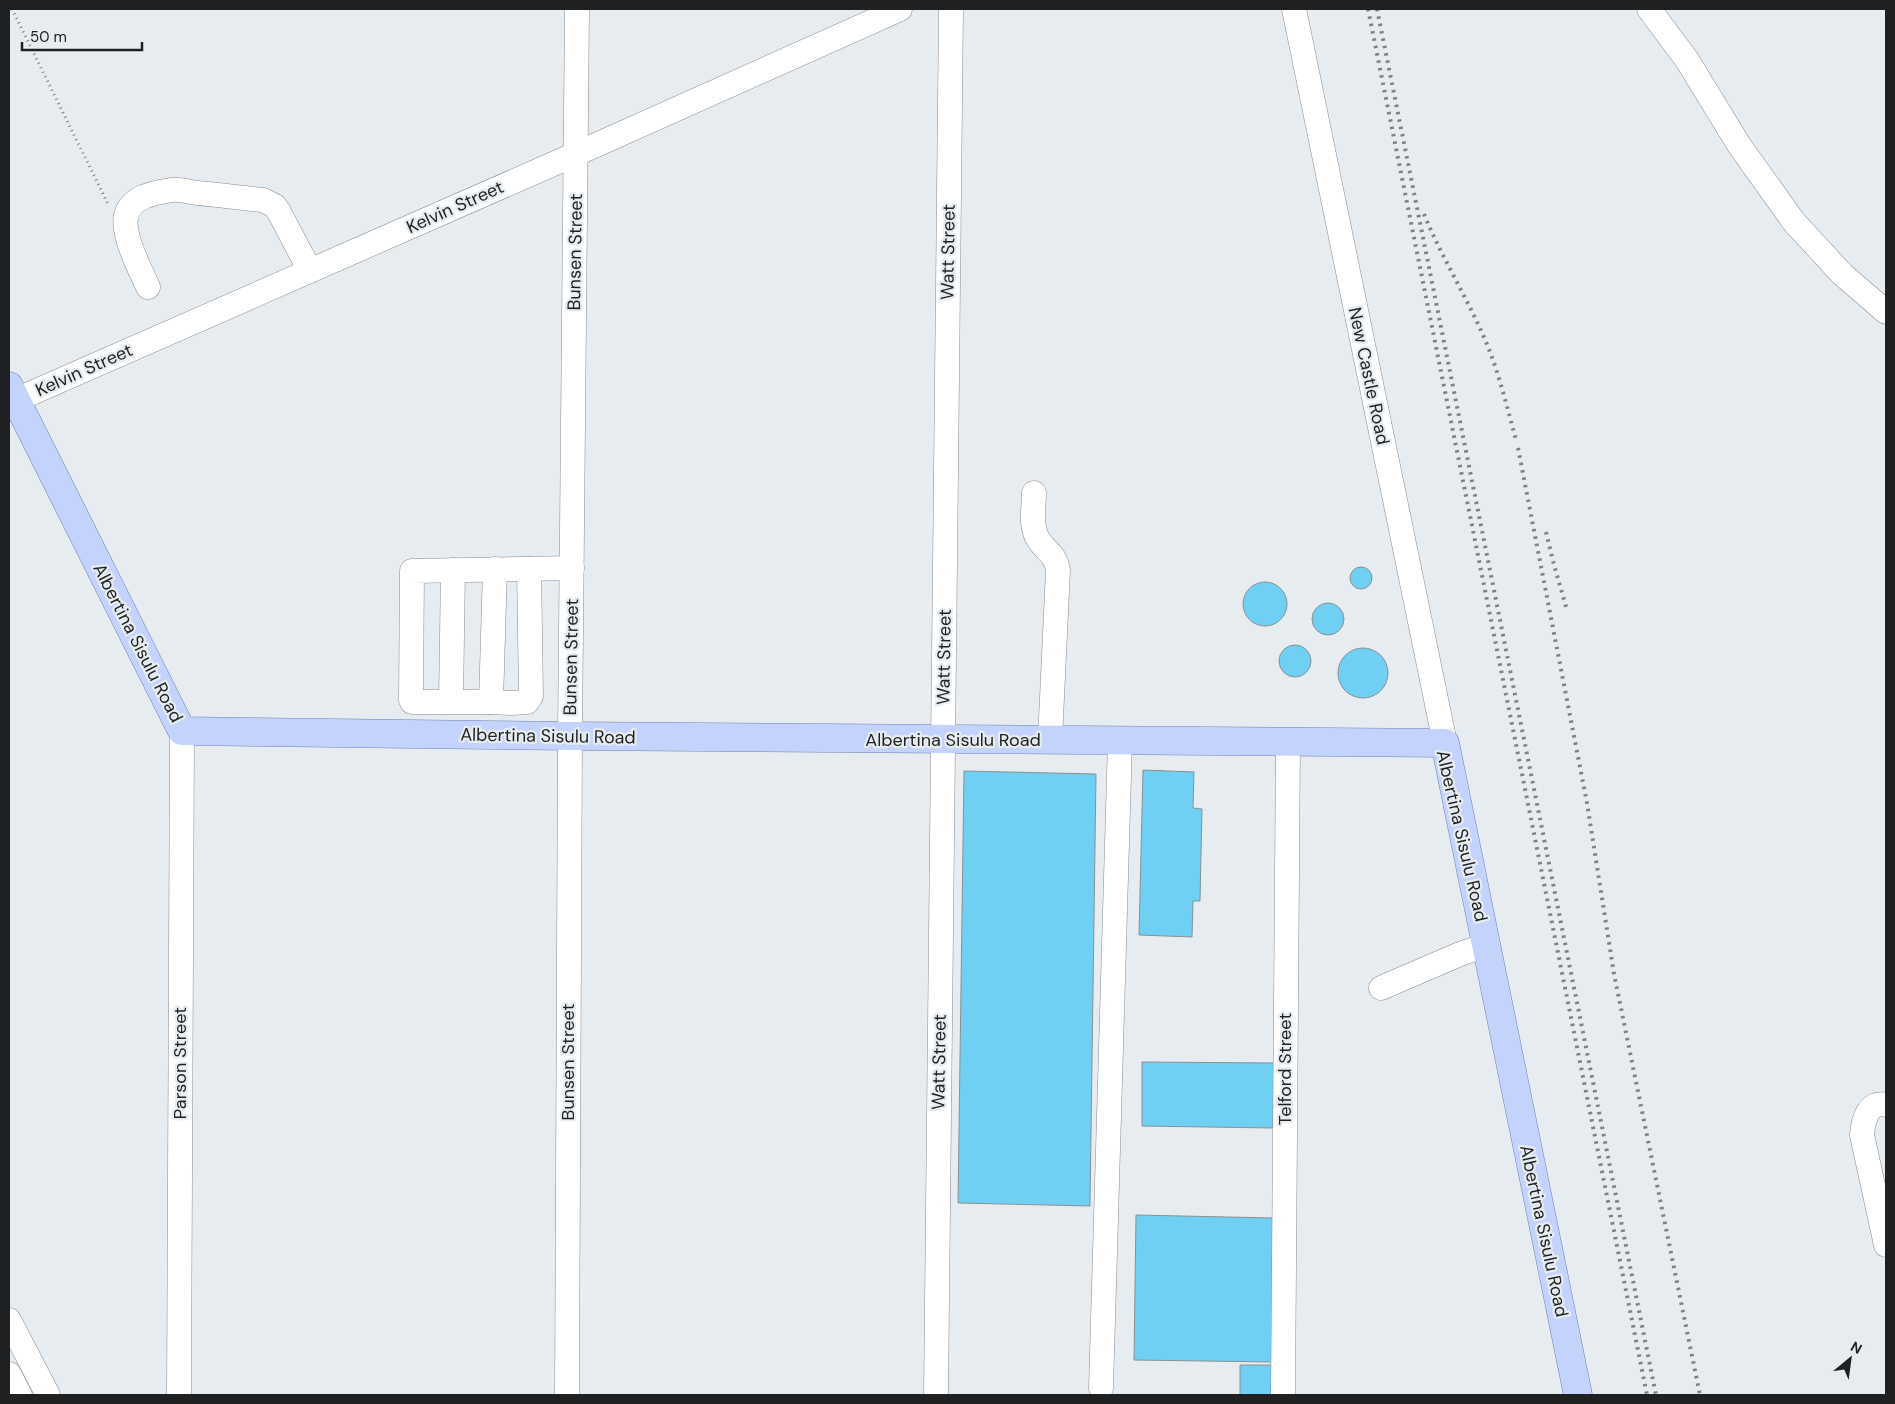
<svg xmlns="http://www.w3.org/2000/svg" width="1895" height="1404" font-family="'DM Sans',sans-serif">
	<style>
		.building { fill: #70d0f3; stroke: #8a9093 }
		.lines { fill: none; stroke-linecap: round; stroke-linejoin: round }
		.minor-casing { stroke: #878c90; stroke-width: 25 }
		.major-casing { stroke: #6f81b0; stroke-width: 29 }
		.path { stroke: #7d8082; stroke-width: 3; stroke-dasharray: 1 4; stroke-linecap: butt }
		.minor { stroke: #fff; stroke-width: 24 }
		.major { stroke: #c3d3fe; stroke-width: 28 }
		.rail { stroke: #7f8285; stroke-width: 4; stroke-dasharray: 2.5 5; stroke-linecap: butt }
		.labels { text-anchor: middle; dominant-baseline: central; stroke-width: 4.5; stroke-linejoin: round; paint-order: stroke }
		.street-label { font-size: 18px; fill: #1e2021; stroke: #e7ecf0 }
	</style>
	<rect width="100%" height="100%" fill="#e7ecf0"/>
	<!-- building -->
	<g class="building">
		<circle cx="1361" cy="578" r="11"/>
		<circle cx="1265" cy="604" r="22"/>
		<circle cx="1328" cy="619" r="16"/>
		<circle cx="1295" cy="661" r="16"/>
		<circle cx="1363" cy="673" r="25"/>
		<path d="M 1143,770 L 1194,772 L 1193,808 L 1202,809 L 1200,901 L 1193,901 L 1192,937 L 1139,935 Z"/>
		<path d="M 964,771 L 1096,774 L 1090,1206 L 958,1203 Z"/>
		<path d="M 1142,1062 L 1274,1063 L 1273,1128 L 1142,1126 Z"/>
		<path d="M 1136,1215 L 1273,1218 L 1272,1362 L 1134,1360 Z"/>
		<path d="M 1240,1365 L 1273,1365 L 1274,1395 L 1240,1395 Z"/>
	</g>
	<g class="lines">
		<defs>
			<g id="minor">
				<path d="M 1294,9 L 1445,743"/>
				<path d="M 1649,9 L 1687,60 L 1739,145 L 1794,222 L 1842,274 L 1886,312"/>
				<path d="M 148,287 C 140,269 129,249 126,229 C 121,200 148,193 172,190 C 180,189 190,192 198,193 C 220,195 242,198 263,200 L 275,206 L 279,212 L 310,271"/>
				<path d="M 9,403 L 576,154 L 900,9"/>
				<path d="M 1034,493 C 1034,506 1030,524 1037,537 C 1044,551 1055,552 1058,570 L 1050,740"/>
				<path d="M 495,569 L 491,702 L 512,703 L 527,702 L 531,696 L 529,569"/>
				<path d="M 451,701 L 453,570"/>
				<path d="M 491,702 L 412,702 L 411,700 L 412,571 L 572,568"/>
				<path d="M 1381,988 L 1460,954 L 1486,945"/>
				<path d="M 1886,1105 C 1868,1100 1863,1121 1862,1135 L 1886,1245"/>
				<path d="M 9,1320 L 48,1395"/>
				<path d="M 9,1374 L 20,1395"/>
				<path d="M 1101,1388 L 1120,741"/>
				<path d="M 179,1395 L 182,731"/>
				<path d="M 567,1395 L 570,736 L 577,9"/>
				<path d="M 936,1395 L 951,9"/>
				<path d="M 1283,1395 L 1288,743"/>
			</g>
			<path id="major" d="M 9,386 L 182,731 L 570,736 L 1445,743 L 1578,1395"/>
		</defs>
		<!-- minor casing -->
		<use href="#minor" class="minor-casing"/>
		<!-- major casing -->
		<use href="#major" class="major-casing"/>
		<!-- path -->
		<path class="path" d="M 12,9 L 109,206"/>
		<!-- minor -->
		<use href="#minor" class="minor"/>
		<!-- major -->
		<use href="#major" class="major"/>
		<!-- rail -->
		<g class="rail">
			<path d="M 1368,9 L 1647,1395"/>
			<path d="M 1377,9 L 1656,1395"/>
			<path d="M 1424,214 C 1443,261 1472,305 1490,352 C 1501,381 1508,411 1516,440"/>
			<path d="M 1518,448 L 1587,803 L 1614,974 L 1700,1395"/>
			<path d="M 1546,532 L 1554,565 L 1567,610"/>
		</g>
	</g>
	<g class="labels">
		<!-- street labels -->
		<g class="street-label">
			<text transform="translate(455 207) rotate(-24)">Kelvin Street</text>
			<text transform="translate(575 252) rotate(-89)">Bunsen Street</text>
			<text transform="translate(948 252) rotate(-89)">Watt Street</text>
			<text transform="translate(84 370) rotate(-24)">Kelvin Street</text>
			<text transform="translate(1369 376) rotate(78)">New Castle Road</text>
			<text transform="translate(138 643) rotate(63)">Albertina Sisulu Road</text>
			<text transform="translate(571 657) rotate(-89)">Bunsen Street</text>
			<text transform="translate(944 657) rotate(-89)">Watt Street</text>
			<text transform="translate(548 736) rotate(1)">Albertina Sisulu Road</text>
			<text x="953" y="740">Albertina Sisulu Road</text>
			<text transform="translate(1462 836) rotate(77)">Albertina Sisulu Road</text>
			<text transform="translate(568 1062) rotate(-90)">Bunsen Street</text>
			<text transform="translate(939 1062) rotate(-89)">Watt Street</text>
			<text transform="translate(180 1063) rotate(-90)">Parson Street</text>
			<text transform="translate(1285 1069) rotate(-90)">Telford Street</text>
			<text transform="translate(1544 1231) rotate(78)">Albertina Sisulu Road</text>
		</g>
	</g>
	<!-- border -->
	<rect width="1895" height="1404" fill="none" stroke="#1e2021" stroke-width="20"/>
	<!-- north arrow -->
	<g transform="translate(1850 1359) rotate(29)" stroke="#e7ecf0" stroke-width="4" paint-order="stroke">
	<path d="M0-4L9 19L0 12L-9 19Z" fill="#1e2021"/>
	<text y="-8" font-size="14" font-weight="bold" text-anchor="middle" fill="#1e2021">N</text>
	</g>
	<!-- scale -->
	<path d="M22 42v8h120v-8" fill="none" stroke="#1e2021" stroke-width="2.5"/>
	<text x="30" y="42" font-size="15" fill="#1e2021" stroke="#e7ecf0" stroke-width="4" paint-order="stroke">50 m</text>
</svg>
